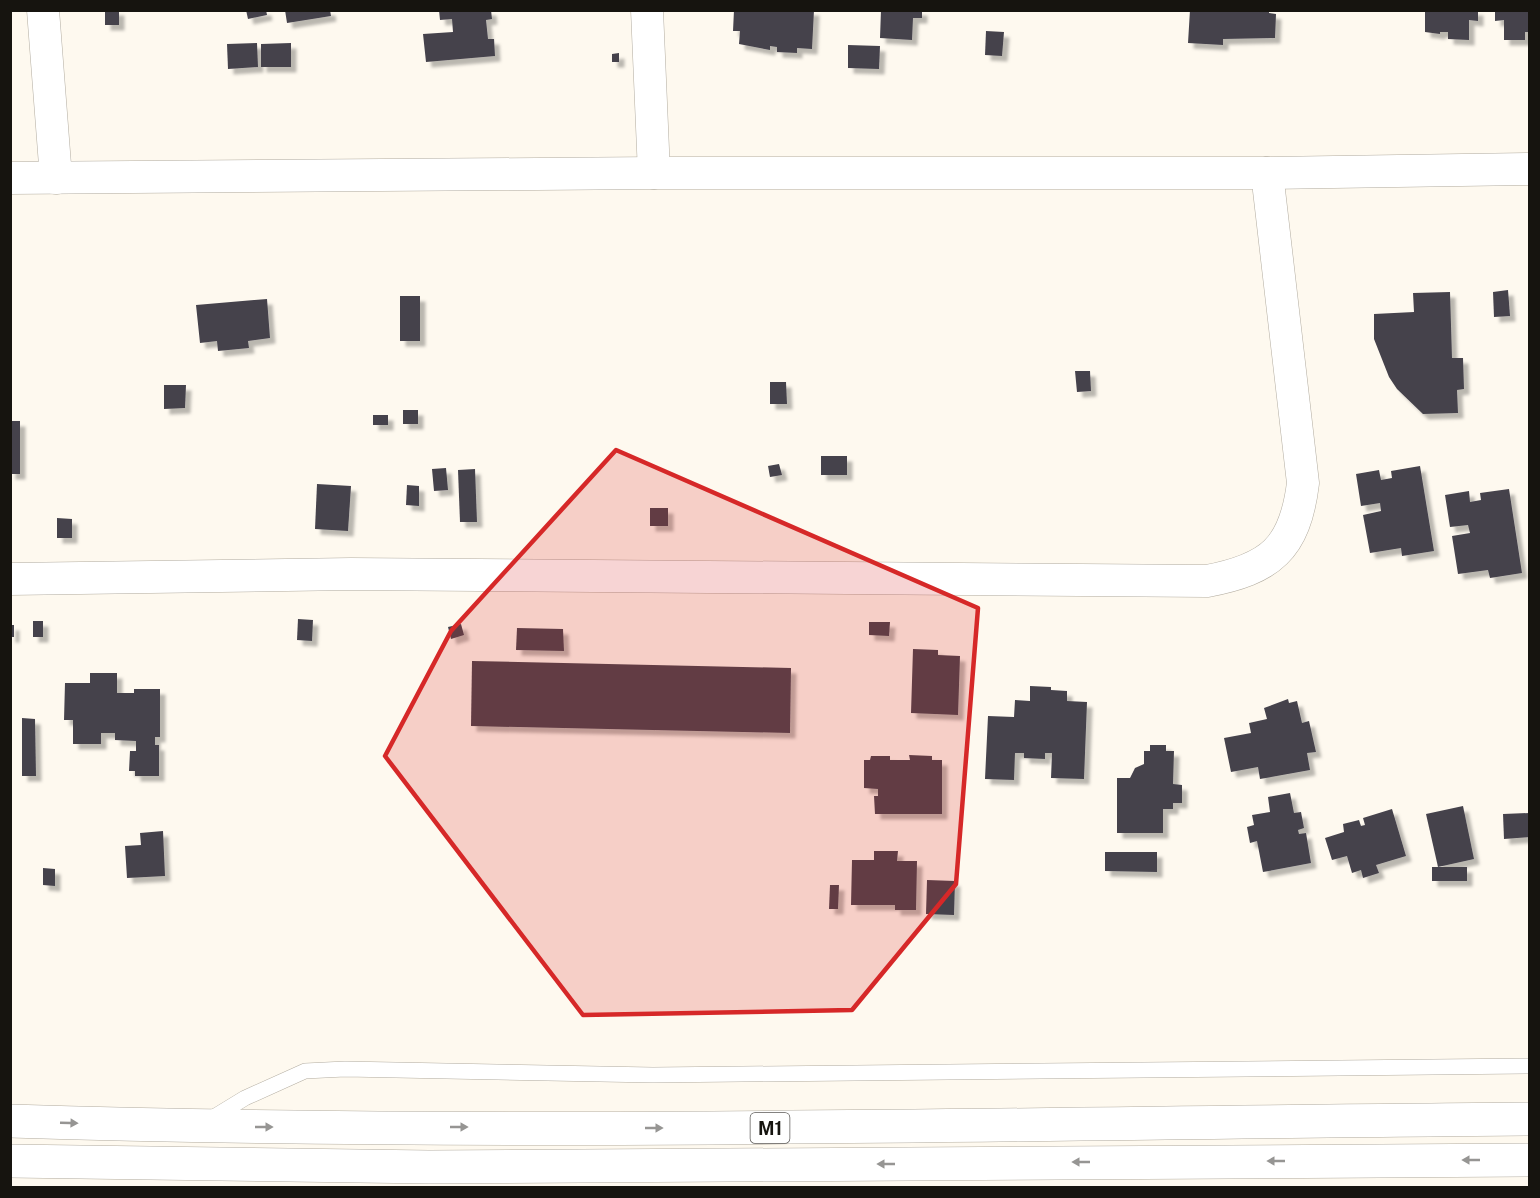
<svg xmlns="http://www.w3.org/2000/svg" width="1540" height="1198" font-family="'Public Sans',sans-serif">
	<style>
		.building { fill: #45424c; filter: url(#shadow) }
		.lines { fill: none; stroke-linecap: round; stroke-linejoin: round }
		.service-casing { stroke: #b2aca0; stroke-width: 16 }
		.minor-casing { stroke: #b2aca0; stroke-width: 33 }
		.trunk-casing { stroke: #b2aca0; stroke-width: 34 }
		.service { stroke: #fff; stroke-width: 15 }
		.minor { stroke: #fff; stroke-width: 32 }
		.trunk { stroke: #fff; stroke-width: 33 }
		.oneway { fill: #969593 }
		.marked { fill: #d62828; fill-opacity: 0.2; stroke: #d62828; stroke-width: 4.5; stroke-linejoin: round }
		.labels { text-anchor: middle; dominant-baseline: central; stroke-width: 6; stroke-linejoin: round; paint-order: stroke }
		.shield { fill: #fff; stroke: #5c5a57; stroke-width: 1.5 }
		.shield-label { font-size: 18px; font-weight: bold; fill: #16140f }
	</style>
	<defs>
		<filter id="shadow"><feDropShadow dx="5.5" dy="5.5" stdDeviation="1.5" flood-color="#0004"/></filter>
	</defs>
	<rect width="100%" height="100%" fill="#fef9ef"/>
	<!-- building -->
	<g class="building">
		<rect x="105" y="10" width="14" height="15"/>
		<path d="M 246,10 L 266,10 L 267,15 L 248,19 Z"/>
		<path d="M 285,10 L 330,10 L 331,16 L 287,23 Z"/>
		<path d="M 439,10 L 491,10 L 492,19 L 486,20 L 488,39 L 494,39 L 495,56 L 426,62 L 423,34 L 453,32 L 452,19 L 440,20 Z"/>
		<path d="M 734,10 L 814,10 L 812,49 L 797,48 L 797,53 L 777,52 L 777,47 L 770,46 L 770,50 L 739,44 L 740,31 L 733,31 Z"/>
		<path d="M 881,10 L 922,10 L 922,18 L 913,18 L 912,40 L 880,38 Z"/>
		<path d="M 1190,10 L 1269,10 L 1269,13 L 1276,14 L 1275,38 L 1223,39 L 1223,45 L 1188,43 Z"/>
		<path d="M 1425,10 L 1478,10 L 1478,21 L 1469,20 L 1469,40 L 1448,39 L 1448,32 L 1440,32 L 1440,34 L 1425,32 Z"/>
		<path d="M 1495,10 L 1530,10 L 1530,32 L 1525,32 L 1525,40 L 1504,40 L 1504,20 L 1495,21 Z"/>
		<path d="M 986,31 L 1004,32 L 1002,56 L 985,55 Z"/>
		<path d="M 257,43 L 258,67 L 228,69 L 227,44 Z"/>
		<path d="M 291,43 L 291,67 L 261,67 L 261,44 Z"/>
		<path d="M 848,45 L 880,46 L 879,69 L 848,68 Z"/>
		<path d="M 619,53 L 619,62 L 612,62 L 612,54 Z"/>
		<path d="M 1508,290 L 1510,316 L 1494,317 L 1493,292 Z"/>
		<path d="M 1450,292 L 1452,358 L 1463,358 L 1464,389 L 1457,390 L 1458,413 L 1423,414 L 1397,389 L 1389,377 L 1374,339 L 1374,314 L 1414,312 L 1413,293 Z"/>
		<rect x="400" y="296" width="20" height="45"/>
		<path d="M 267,299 L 270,338 L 248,341 L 249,348 L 218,351 L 217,341 L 200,343 L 196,305 Z"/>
		<path d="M 1075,371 L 1090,371 L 1091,391 L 1077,392 Z"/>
		<path d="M 770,382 L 786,382 L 787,404 L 770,404 Z"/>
		<path d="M 164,385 L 186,385 L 185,408 L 164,409 Z"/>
		<rect x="403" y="410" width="15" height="14"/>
		<rect x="373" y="415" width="15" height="10"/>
		<rect x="10" y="421" width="10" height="53"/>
		<rect x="821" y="456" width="26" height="19"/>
		<path d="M 779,464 L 782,475 L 770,477 L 768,466 Z"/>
		<path d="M 1420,466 L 1434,551 L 1402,556 L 1401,548 L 1370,553 L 1363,515 L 1381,511 L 1380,503 L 1361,506 L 1356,474 L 1379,470 L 1381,480 L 1392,478 L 1391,471 Z"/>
		<path d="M 446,468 L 448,490 L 434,491 L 432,469 Z"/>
		<path d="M 475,469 L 477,522 L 460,522 L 458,470 Z"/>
		<path d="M 317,484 L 351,486 L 348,531 L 315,529 Z"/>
		<path d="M 407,485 L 419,486 L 419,506 L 406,505 Z"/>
		<path d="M 1509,489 L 1522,573 L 1490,578 L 1488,570 L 1458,574 L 1452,536 L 1470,533 L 1468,525 L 1450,527 L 1445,495 L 1469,491 L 1470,502 L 1481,500 L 1480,493 Z"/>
		<rect x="650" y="508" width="18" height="18"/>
		<path d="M 57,518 L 72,519 L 72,538 L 57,538 Z"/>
		<path d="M 298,619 L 313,620 L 312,641 L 297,640 Z"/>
		<rect x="33" y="621" width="10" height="16"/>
		<path d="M 869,622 L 890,622 L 889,636 L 869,635 Z"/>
		<path d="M 461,624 L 464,635 L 451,639 L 448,627 Z"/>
		<rect x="10" y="625" width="4" height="12"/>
		<path d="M 517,628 L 563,629 L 564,651 L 516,650 Z"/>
		<path d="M 913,649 L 938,650 L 938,655 L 960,656 L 958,715 L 911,713 Z"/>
		<path d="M 472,661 L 791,668 L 790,733 L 471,726 Z"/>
		<path d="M 90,673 L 117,673 L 117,693 L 134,693 L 134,689 L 160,689 L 160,737 L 155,737 L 155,745 L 159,745 L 159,776 L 135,776 L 135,771 L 129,771 L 130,751 L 136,751 L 136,741 L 115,740 L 115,733 L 101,733 L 101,744 L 73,744 L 73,720 L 64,720 L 65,683 L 90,683 Z"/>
		<path d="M 1030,686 L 1051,687 L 1051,690 L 1067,691 L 1067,701 L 1087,702 L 1084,779 L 1051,778 L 1052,753 L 1045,753 L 1045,759 L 1024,758 L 1024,753 L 1015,753 L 1014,780 L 985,779 L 988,716 L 1014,717 L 1015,700 L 1030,701 Z"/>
		<path d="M 1288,699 L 1289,703 L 1297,701 L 1302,723 L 1309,721 L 1316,752 L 1307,753 L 1310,770 L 1260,779 L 1258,767 L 1231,772 L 1224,738 L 1251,733 L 1249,723 L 1267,719 L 1264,708 Z"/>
		<path d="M 22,718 L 35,719 L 36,776 L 22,776 Z"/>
		<path d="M 1150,745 L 1166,745 L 1166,751 L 1174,751 L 1173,784 L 1182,785 L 1182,803 L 1173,803 L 1173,809 L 1163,809 L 1163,833 L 1117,833 L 1117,778 L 1130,778 L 1135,768 L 1144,764 L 1144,751 L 1150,751 Z"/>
		<path d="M 909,755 L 932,756 L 932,760 L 942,760 L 942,814 L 875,814 L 874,796 L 878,796 L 878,789 L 864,788 L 864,760 L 870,760 L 871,756 L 890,756 L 890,760 L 910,760 Z"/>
		<path d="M 1290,793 L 1294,813 L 1301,812 L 1304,828 L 1298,830 L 1299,834 L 1306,833 L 1311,863 L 1263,872 L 1257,841 L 1250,843 L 1247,827 L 1254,825 L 1252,815 L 1270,812 L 1268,797 Z"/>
		<path d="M 1463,806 L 1474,859 L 1438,867 L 1426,814 Z"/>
		<path d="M 1392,809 L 1406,856 L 1376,865 L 1379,873 L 1363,878 L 1361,870 L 1352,873 L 1347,856 L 1332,860 L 1325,838 L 1344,832 L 1343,824 L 1359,820 L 1361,826 L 1365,825 L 1363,818 Z"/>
		<path d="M 1530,813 L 1530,837 L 1504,839 L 1503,814 Z"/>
		<path d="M 163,831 L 165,876 L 127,878 L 125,846 L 141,845 L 140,833 Z"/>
		<path d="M 874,851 L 898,851 L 897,861 L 917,861 L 916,910 L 895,910 L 895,905 L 851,905 L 852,860 L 874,860 Z"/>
		<path d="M 1105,852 L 1157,852 L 1157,872 L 1105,871 Z"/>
		<rect x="1432" y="867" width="35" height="14"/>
		<path d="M 43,868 L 55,869 L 55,886 L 43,885 Z"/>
		<path d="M 927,880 L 955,881 L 954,915 L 926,914 Z"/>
		<path d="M 830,885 L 839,885 L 838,909 L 829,909 Z"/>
	</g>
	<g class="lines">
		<defs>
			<path id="service" d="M 209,1120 L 245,1098 L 305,1071 L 345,1069 L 653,1075 L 1530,1066"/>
			<g id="minor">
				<path d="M 43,10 L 56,178"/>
				<path d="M 647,10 L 654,173"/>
				<path d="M 10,178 L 654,173 L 1267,173 L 1530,169"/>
				<path d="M 10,579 L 351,574 L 1207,581 C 1270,569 1295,549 1303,483 L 1267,173"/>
			</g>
			<g id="trunk">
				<path d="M 10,1121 C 517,1137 1023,1123 1530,1119"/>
				<path d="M 10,1161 L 429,1167 L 1530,1160"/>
			</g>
		</defs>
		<!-- service casing -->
		<use href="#service" class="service-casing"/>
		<!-- minor casing -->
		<use href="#minor" class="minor-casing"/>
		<!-- trunk casing -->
		<use href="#trunk" class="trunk-casing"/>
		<!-- service -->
		<use href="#service" class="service"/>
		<!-- minor -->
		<use href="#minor" class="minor"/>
		<!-- trunk -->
		<use href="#trunk" class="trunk"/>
	</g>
	<!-- one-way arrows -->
	<defs><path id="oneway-solid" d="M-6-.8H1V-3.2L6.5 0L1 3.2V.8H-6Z" transform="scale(1.5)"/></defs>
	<g class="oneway">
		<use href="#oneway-solid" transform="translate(69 1123) rotate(2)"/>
		<use href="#oneway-solid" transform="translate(264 1127)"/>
		<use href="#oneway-solid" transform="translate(459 1127)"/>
		<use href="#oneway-solid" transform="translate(654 1128)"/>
		<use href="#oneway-solid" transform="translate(1471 1160) rotate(180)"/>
		<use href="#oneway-solid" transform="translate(1276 1161) rotate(180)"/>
		<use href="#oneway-solid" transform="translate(1081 1162) rotate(180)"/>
		<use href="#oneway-solid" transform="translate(886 1164) rotate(180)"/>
	</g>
	<!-- marked area -->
	<path class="marked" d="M 616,450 L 978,608 L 956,884 L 852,1010 L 583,1015 L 385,756 L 451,631 Z"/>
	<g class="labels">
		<!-- shield labels -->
		<rect class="shield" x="750.5" y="1113" width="39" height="30" rx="4.5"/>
		<g class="shield-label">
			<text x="770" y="1128">M1</text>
		</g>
	</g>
	<!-- border -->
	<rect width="1540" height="1198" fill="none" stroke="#16140f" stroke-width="24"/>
</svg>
